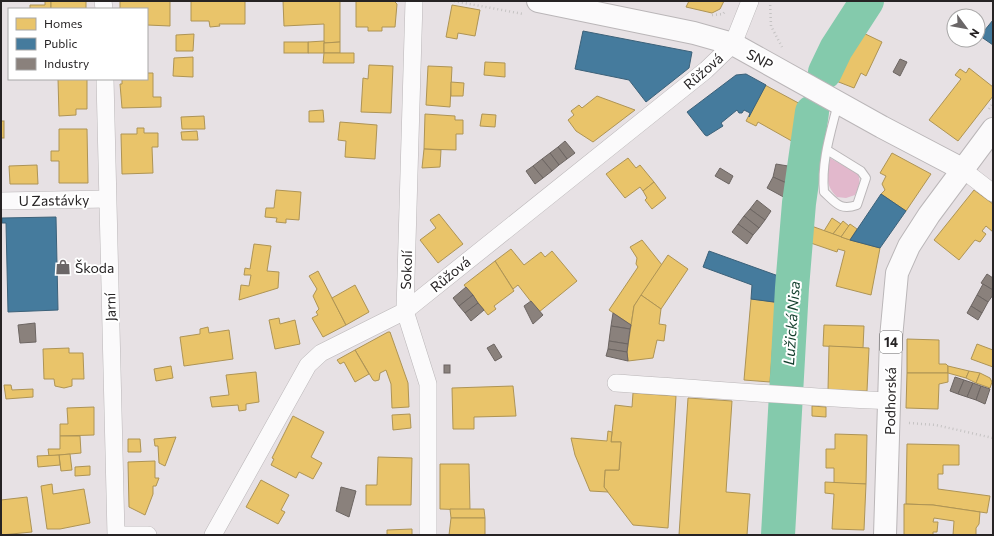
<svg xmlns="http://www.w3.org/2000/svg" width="994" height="536" font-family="Commissioner,sans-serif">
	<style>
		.green { fill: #e2b8cc }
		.homes { fill: #e9c46a; stroke: #ae9455 }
		.public { fill: #457b9d; stroke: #3c6179 }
		.industry { fill: #8a817c; stroke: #6c6562 }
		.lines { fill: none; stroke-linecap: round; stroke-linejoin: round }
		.river { stroke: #84caac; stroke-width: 34 }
		.lane-casing { stroke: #bab6b8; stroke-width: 10 }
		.street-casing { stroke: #bab6b8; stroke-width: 18 }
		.secondary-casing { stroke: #bab6b8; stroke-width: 24 }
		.primary-casing { stroke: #bab6b8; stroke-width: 24 }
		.path { stroke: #c5c3c3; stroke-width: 2.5; stroke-dasharray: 1 3; stroke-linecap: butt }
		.lane { stroke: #fbfafb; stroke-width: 8 }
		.street { stroke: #fbfafb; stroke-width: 17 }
		.secondary { stroke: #fbfafb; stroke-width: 22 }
		.primary { stroke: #fbfafb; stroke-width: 22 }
		.labels { text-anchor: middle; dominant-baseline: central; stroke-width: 4; stroke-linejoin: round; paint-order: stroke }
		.shield { fill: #fff; stroke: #676566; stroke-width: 1 }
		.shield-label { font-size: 13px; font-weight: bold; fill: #262324 }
		.street-label { font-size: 14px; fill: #262324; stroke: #fff }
		.poi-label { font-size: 14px; fill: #262324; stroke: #fff; text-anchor: start }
		.water-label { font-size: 15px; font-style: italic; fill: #133f2d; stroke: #fff }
	</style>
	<rect width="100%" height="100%" fill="#e7e1e4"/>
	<!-- green -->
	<path class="green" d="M 830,158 L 858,174 C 861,182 859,187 855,195 L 846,198 L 837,197 C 824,184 828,175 830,158 Z"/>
	<!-- homes -->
	<g class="homes">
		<path d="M 45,1 L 51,1 L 51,9 L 30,9 L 30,5 L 45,5 Z"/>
		<rect x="51" y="1" width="35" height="8"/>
		<path d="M 120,1 L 170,1 L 170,26 L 147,25 L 147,9 L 120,9 Z"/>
		<path d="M 191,1 L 245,1 L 245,24 L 219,24 L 220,26 L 210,27 L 209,21 L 191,21 Z"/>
		<path d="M 283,1 L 340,1 L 340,42 L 324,43 L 324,24 L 284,26 Z"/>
		<path d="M 356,1 L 394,1 L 397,4 L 395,27 L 382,27 L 382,31 L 368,31 L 368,27 L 356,27 Z"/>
		<path d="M 689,1 L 724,1 L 720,9 L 712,13 L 686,7 Z"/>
		<path d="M 452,5 L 480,10 L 475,36 L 458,33 L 457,39 L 446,37 Z"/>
		<path d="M 855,29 L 882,42 L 866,76 L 861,73 L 854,88 L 831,79 Z"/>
		<path d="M 194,34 L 193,51 L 176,51 L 176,35 Z"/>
		<path d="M 324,41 L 324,53 L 308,53 L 308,42 Z"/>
		<rect x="284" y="42" width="24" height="11"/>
		<path d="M 340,42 L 340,53 L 324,53 L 324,43 Z"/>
		<path d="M 324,53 L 354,53 L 354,63 L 323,63 Z"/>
		<path d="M 193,57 L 193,77 L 173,76 L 174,58 Z"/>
		<path d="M 485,62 L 505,63 L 505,77 L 484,75 Z"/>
		<path d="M 369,65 L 393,66 L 391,113 L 361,112 L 363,78 L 368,79 Z"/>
		<path d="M 428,66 L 452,67 L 450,107 L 426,105 Z"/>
		<path d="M 969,68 L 993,87 L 993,96 L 958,141 L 929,120 L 961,79 L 955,75 L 960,69 L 966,73 Z"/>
		<path d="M 147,73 L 153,73 L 153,97 L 161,97 L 161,107 L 122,108 L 120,84 L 122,84 L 122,79 L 147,79 Z"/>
		<path d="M 58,79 L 87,79 L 87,109 L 76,109 L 76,115 L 59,116 Z"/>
		<path d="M 451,82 L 464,83 L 463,96 L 451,96 Z"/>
		<path d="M 765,85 L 804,106 L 797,144 L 758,122 L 756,126 L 746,121 Z"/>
		<path d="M 597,96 L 635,110 L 593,142 L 576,131 L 568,120 L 574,115 L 571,111 L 579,105 L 582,108 Z"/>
		<path d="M 323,110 L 324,122 L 309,122 L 309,111 Z"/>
		<path d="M 425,114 L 455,116 L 455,120 L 463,120 L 463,134 L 456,134 L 456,150 L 424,149 Z"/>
		<path d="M 482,114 L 496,115 L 495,127 L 480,126 Z"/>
		<path d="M 204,116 L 205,129 L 182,129 L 181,117 Z"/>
		<rect x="1" y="121" width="3" height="17"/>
		<path d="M 340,122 L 377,125 L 375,159 L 345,157 L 346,141 L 338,140 Z"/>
		<path d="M 137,128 L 144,128 L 144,133 L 158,133 L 158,147 L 152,147 L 153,173 L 122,174 L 121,134 L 137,134 Z"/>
		<path d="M 59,129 L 87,129 L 88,183 L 59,183 L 59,161 L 51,161 L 51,151 L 59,151 Z"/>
		<path d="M 197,131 L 198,140 L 182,140 L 181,132 Z"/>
		<path d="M 424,149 L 441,150 L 440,167 L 422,168 Z"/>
		<path d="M 892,153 L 931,174 L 906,211 L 881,194 L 885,190 L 882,184 L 886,176 L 880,173 Z"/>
		<path d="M 628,158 L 636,168 L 640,165 L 654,182 L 643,191 L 640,187 L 625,198 L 606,174 Z"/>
		<path d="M 37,165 L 38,184 L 10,184 L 9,166 Z"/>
		<path d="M 654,182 L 666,198 L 652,209 L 645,200 L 647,198 L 643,191 Z"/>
		<path d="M 276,190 L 301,192 L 299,220 L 286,219 L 286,223 L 276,222 L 277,218 L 265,217 L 266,208 L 274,208 Z"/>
		<path d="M 974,190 L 993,204 L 993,232 L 986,226 L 982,231 L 986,234 L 980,242 L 975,240 L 959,260 L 934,240 Z"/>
		<path d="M 439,214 L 463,244 L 438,263 L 420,240 L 436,228 L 430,220 Z"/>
		<path d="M 832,218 L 841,224 L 833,234 L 824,231 Z"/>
		<path d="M 843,221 L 849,226 L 841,237 L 833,234 Z"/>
		<path d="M 806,224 L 850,240 L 880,248 L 871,295 L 836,286 L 845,251 L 838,249 L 837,252 L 802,240 Z"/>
		<path d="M 850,224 L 857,229 L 850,240 L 841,237 Z"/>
		<path d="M 642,240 L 662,265 L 634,306 L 631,325 L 609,310 L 638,267 L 636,264 L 637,258 L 630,247 Z"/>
		<path d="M 254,244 L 271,246 L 267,271 L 279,272 L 278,288 L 239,300 L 241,285 L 249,286 L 251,275 L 244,275 L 245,268 L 250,269 Z"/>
		<path d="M 511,249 L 524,265 L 541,252 L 545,257 L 552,251 L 577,281 L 539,312 L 518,285 L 513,289 L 495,261 Z"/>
		<path d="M 668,255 L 688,269 L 661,309 L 641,295 Z"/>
		<path d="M 495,261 L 514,291 L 494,306 L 496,309 L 488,315 L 464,285 Z"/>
		<path d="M 318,271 L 346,325 L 323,337 L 312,318 L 318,315 L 316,312 L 319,309 L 313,296 L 317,289 L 309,276 Z"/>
		<path d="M 355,285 L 369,312 L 346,325 L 332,298 Z"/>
		<path d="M 641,295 L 661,309 L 659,324 L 666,325 L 664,341 L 657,340 L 653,358 L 628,361 L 627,352 L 634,306 Z"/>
		<path d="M 751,299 L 776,302 L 770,382 L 744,380 Z"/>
		<path d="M 279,318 L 280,324 L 295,320 L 300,344 L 275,349 L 269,320 Z"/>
		<path d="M 824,325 L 864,326 L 863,348 L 823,346 Z"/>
		<path d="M 208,327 L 209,333 L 229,330 L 233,359 L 184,366 L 180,337 L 200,334 L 200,329 Z"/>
		<path d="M 388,332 L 390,332 L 408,383 L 409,407 L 392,408 L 391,384 L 386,370 L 380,373 L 379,380 L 375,381 L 373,380 L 355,350 Z"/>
		<path d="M 907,339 L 939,340 L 939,364 L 946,364 L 948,366 L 948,373 L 907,373 Z"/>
		<path d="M 977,344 L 993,350 L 993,367 L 971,359 Z"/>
		<path d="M 829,346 L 869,348 L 867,391 L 828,390 Z"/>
		<path d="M 69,348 L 69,353 L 83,353 L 84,379 L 72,379 L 72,386 L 64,388 L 55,386 L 54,379 L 44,379 L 43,349 Z"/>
		<path d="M 355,350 L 369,374 L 355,382 L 344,362 L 340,364 L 337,360 Z"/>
		<path d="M 171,366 L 173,378 L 156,381 L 154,369 Z"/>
		<path d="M 948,366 L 969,371 L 966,378 L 948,373 Z"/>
		<path d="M 969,371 L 980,373 L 976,383 L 966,378 Z"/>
		<path d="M 256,372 L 259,402 L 246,404 L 246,410 L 239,411 L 238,405 L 212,407 L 210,397 L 229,395 L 226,375 Z"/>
		<path d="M 907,373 L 948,373 L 948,382 L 939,384 L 938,409 L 906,408 Z"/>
		<path d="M 980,373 L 990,378 L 992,382 L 990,388 L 976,383 Z"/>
		<path d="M 4,385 L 11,385 L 12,390 L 33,389 L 33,397 L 6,399 Z"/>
		<path d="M 513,386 L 516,416 L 474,417 L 474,429 L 453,429 L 452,388 Z"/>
		<path d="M 633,393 L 676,396 L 668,528 L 633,525 L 604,487 L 605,470 L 619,470 L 621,442 L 611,442 L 615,405 L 632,407 Z"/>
		<path d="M 688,398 L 732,401 L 726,492 L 750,494 L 747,535 L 679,535 Z"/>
		<path d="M 812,406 L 826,407 L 826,417 L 812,416 Z"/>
		<path d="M 94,407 L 94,435 L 60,436 L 60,424 L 68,424 L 67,408 Z"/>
		<path d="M 410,414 L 411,428 L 393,430 L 392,415 Z"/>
		<path d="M 293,416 L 324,432 L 311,457 L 322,463 L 313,479 L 299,472 L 296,478 L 271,465 L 274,459 L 272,458 Z"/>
		<path d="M 608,431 L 612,432 L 611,442 L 621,442 L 619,470 L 605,470 L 604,487 L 608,492 L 590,491 L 575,455 L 571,438 L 607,441 Z"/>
		<path d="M 835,434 L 867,435 L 866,484 L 834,483 L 834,468 L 826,468 L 826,449 L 835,449 Z"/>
		<path d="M 60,436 L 80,436 L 81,453 L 49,456 L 48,449 L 60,449 Z"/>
		<path d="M 176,437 L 165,466 L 159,463 L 158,446 L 155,446 L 154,439 Z"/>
		<path d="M 128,439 L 140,439 L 141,452 L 128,452 Z"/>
		<path d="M 907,444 L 959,445 L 959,465 L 943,465 L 943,474 L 938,474 L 938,489 L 990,496 L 987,513 L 933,505 L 906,504 Z"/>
		<path d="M 70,454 L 72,470 L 61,471 L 59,455 Z"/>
		<path d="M 59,455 L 60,465 L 38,467 L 37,456 Z"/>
		<path d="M 378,457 L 412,458 L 411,505 L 366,505 L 366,485 L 377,485 Z"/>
		<path d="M 155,461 L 155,478 L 159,478 L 156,486 L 153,486 L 153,494 L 145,515 L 129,507 L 128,462 Z"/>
		<path d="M 440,464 L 469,464 L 470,510 L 440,509 Z"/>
		<path d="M 90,466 L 90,475 L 75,476 L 75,467 Z"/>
		<path d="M 261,480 L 289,495 L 281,510 L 285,512 L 278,524 L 246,507 Z"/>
		<path d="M 825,482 L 866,484 L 864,530 L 832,529 L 834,494 L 825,493 Z"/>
		<path d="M 52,484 L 53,494 L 84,489 L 90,523 L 60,529 L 47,529 L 41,486 Z"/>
		<path d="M 27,497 L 32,532 L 1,535 L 1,500 Z"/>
		<path d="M 904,504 L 933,505 L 980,512 L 979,524 L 976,528 L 976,535 L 953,535 L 954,521 L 934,518 L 933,522 L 938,522 L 937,532 L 933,532 L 933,535 L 904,535 Z"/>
		<path d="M 450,509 L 484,509 L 485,518 L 451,518 Z"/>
		<path d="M 451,518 L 485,518 L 485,535 L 449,535 Z"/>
		<path d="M 412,529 L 412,535 L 387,535 L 387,530 Z"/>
	</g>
	<!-- public -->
	<g class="public">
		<path d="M 993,20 L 993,45 L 980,36 Z"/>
		<path d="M 583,31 L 692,52 L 689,68 L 646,102 L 629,80 L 575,69 Z"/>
		<path d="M 746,74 L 766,85 L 749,117 L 750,113 L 744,110 L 742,113 L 739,113 L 737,110 L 721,123 L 723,126 L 707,136 L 705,135 L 687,112 L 736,75 Z"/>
		<path d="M 881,194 L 906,211 L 880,248 L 850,240 Z"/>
		<path d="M 56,217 L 58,310 L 8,312 L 6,223 L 2,223 L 2,218 Z"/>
		<path d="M 709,251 L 784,278 L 781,303 L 751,299 L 752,285 L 703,267 Z"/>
	</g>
	<!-- industry -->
	<g class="industry">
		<path d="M 900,59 L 907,62 L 900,76 L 893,72 Z"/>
		<path d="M 565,141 L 575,153 L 567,159 L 558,147 Z"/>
		<path d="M 558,147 L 567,159 L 559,165 L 550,153 Z"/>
		<path d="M 550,153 L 559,165 L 552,171 L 542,159 Z"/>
		<path d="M 542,159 L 552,171 L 543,178 L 533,166 Z"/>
		<path d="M 776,164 L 794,167 L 791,185 L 773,177 Z"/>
		<path d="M 533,166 L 543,178 L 535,184 L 526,171 Z"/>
		<path d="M 720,168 L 733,176 L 729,184 L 715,176 Z"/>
		<path d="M 773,177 L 791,185 L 789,200 L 767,188 Z"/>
		<path d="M 757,200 L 771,211 L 765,220 L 750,209 Z"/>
		<path d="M 750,209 L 765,220 L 759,228 L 744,216 Z"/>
		<path d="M 744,216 L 759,228 L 753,235 L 738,224 Z"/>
		<path d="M 738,224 L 753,235 L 747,244 L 732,232 Z"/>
		<path d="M 987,274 L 993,278 L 993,290 L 981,283 Z"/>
		<path d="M 983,284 L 993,290 L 993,295 L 988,302 L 977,295 Z"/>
		<path d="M 466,287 L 473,295 L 459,306 L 453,298 Z"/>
		<path d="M 473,295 L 478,303 L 465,313 L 459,306 Z"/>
		<path d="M 977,295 L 988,302 L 982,313 L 971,306 Z"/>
		<path d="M 531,301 L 543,315 L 533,324 L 524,306 Z"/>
		<path d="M 478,303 L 484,310 L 471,321 L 465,313 Z"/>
		<path d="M 971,306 L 982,313 L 978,320 L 967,313 Z"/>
		<path d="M 613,313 L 631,325 L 630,329 L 611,326 Z"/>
		<path d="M 35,323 L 36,342 L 20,343 L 18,325 Z"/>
		<path d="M 611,326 L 630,329 L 628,344 L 609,341 Z"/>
		<path d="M 609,341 L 628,344 L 627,352 L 608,349 Z"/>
		<path d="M 494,344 L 502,357 L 495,361 L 487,348 Z"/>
		<path d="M 608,349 L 627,352 L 628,361 L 606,356 Z"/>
		<rect x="444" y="365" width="6" height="8"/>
		<path d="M 955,377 L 964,380 L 958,394 L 950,391 Z"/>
		<path d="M 964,380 L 973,383 L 967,397 L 958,394 Z"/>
		<path d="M 973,383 L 981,386 L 976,400 L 967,397 Z"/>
		<path d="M 981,386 L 990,389 L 985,404 L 976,400 Z"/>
		<path d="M 341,487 L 356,491 L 349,517 L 336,511 Z"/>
	</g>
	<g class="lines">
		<!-- river -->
		<g class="river">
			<path d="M 825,72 L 836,49 L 867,1"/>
			<path d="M 778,535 L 792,288 L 799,203 L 812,112"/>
		</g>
		<defs>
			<path id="lane" d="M 827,150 L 861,171 L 866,178 L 857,205 C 840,211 836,203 824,192 C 821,161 831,132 838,103"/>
			<g id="street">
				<path d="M 103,1 L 104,9"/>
				<path d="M 414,1 L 405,311 L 428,384 L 428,535"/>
				<path d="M 105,79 L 116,535"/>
				<path d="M 962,169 L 993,193"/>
				<path d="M 1,201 L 107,199"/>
				<path d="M 616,383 C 708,389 799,397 890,401"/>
				<path d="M 122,535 L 148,535"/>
				<path d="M 213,535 L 308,365 L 321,353 L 405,311 L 706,70 L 733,44 L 750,1"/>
			</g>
			<path id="secondary" d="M 538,1 L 694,33 L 733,44 L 882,127 L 962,169"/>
			<path id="primary" d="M 885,535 L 891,338 L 897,273 L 909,246 L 929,215 L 993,129"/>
		</defs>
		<!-- lane casing -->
		<use href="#lane" class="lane-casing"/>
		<!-- street casing -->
		<use href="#street" class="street-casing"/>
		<!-- secondary casing -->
		<use href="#secondary" class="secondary-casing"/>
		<!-- primary casing -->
		<use href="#primary" class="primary-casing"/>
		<!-- path -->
		<g class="path">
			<path d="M 454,1 L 523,14"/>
			<path d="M 770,1 L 771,26 L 782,47"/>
			<path d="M 712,15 L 723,14 L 726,10"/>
			<path d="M 989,109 L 993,103"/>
			<path d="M 909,423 L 936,425 L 993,438"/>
		</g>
		<!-- lane -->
		<use href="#lane" class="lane"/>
		<!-- street -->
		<use href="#street" class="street"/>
		<!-- secondary -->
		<use href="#secondary" class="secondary"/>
		<!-- primary -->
		<use href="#primary" class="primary"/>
	</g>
	<!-- icons -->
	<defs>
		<symbol id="shop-bare" viewBox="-9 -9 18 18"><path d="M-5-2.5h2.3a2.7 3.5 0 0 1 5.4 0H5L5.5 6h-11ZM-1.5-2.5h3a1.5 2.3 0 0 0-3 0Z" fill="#6a6667" stroke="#fff" stroke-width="2.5" paint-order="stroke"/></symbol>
	</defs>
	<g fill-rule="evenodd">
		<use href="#shop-bare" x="52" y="256" width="22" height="22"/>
	</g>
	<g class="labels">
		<!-- shield labels -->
		<rect class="shield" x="880" y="331" width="22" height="22" rx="3"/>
		<g class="shield-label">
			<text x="891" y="342">14</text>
		</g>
		<!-- street labels -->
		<g class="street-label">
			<text transform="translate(760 59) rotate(29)">SNP</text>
			<text transform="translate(703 71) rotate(-41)">Růžová</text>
			<text transform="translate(54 200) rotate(-1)">U Zastávky</text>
			<text transform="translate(406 270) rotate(-88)">Sokolí</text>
			<text transform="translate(450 274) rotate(-39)">Růžová</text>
			<text transform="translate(110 307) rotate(-91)">Jarní</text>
			<text transform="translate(890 401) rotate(-89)">Podhorská</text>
		</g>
		<!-- poi labels -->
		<g class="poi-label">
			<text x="75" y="267">Škoda</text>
		</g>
		<!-- water labels -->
		<g class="water-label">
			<text transform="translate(791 323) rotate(-86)">Lužická Nisa</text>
		</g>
	</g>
	<!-- border -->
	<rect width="994" height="536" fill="none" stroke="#262324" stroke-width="4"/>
	<!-- legend -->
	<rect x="8" y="8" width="140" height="72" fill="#ffffff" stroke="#a8a7a7"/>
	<rect x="16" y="18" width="20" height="12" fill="#e9c46a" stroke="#a8a7a7"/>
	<text x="44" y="28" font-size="12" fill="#262324">Homes</text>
	<rect x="16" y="38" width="20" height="12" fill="#457b9d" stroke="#a8a7a7"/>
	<text x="44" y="48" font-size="12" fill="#262324">Public</text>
	<rect x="16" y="58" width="20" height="12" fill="#8a817c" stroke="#a8a7a7"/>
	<text x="44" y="68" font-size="12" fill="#262324">Industry</text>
	<!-- north arrow -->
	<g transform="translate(966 28) rotate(122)"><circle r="19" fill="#ffffff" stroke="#a8a7a7"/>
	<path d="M0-3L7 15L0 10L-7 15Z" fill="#6a6667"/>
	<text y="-6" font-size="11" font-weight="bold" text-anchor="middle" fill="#262324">N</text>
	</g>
</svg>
